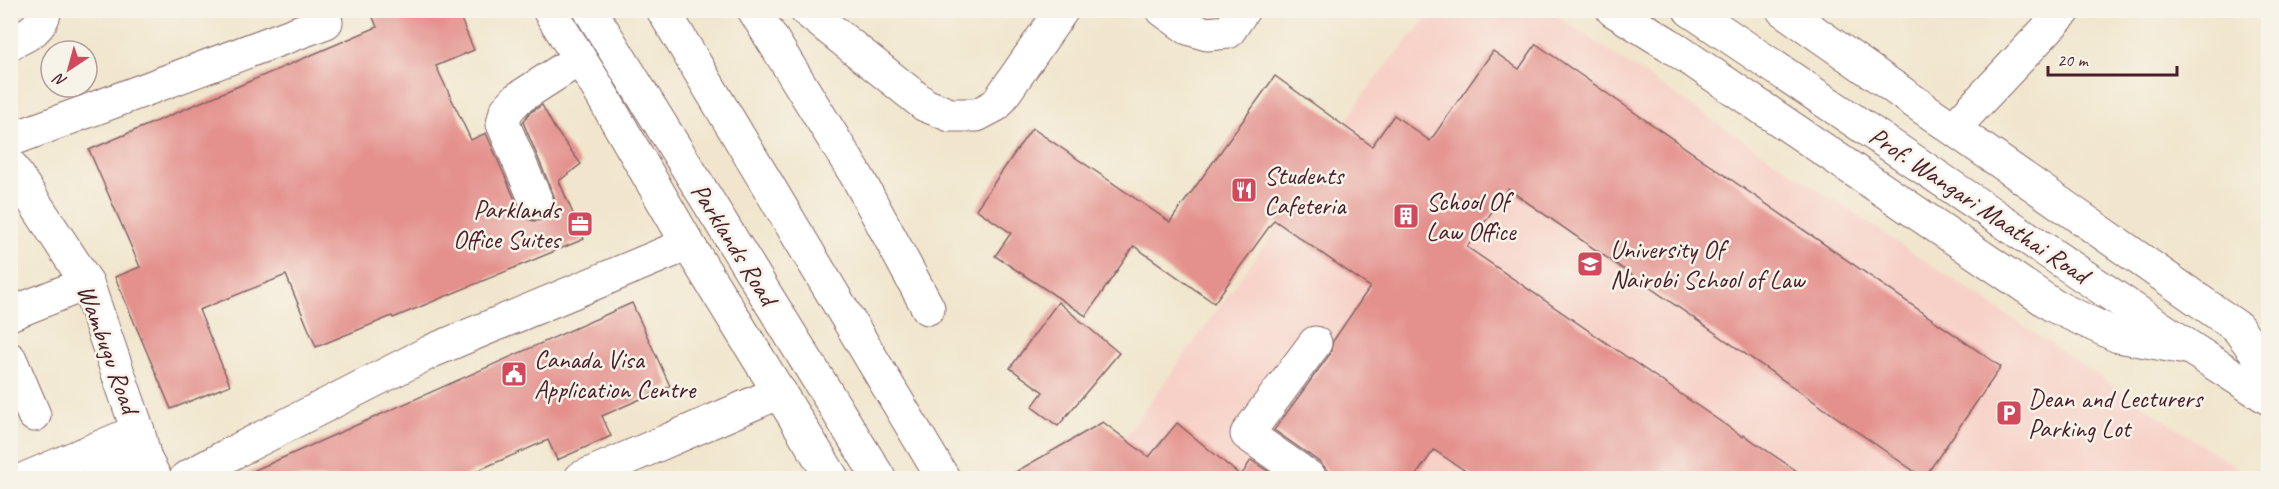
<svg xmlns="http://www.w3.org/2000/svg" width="2279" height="489" font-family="Caveat,sans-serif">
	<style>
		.built { fill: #f7d1c8 }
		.building { fill: #e4918d }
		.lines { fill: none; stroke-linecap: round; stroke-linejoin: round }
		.minor-casing { stroke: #846564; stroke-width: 35 }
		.major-casing { stroke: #846564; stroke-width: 35 }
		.minor { stroke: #fff; stroke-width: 33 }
		.major { stroke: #fff; stroke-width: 33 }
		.labels { text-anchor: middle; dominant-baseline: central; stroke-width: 5; stroke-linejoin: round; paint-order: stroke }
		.poi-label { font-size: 26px; fill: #4a1f2b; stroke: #f7f3e8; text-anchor: start }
		.street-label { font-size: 26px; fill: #4a1f2b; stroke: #f7f3e8 }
	</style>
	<rect width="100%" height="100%" fill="#f7f3e8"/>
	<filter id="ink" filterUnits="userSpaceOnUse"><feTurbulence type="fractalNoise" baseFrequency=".0167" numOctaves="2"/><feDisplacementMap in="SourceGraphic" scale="12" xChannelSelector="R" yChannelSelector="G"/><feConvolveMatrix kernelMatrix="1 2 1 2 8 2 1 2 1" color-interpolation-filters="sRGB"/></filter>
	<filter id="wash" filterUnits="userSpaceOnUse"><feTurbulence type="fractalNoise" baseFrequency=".008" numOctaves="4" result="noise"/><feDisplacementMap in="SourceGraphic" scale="24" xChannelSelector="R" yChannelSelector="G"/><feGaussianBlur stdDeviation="1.35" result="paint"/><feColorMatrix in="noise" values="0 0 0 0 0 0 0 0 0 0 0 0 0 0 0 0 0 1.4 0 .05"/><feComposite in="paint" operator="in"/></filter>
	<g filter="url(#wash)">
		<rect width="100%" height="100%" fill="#f1e6cd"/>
		<!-- built -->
		<path class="built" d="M 1433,10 L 1549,11 L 2252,478 L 1095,478 L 1287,214 L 1366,91 Z"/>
		<g id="blocks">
			<!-- building -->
			<g class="building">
				<path d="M 370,10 L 457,10 L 474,50 L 436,66 L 471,140 L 486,133 L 520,211 L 525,218 L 534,221 L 545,220 L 552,215 L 555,206 L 554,196 L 523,122 L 529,113 L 542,105 L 555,129 L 581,164 L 559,181 L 584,239 L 393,318 L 392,316 L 316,347 L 286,275 L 199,310 L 230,385 L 171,409 L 115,277 L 140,267 L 89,150 L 377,27 Z"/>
				<path d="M 1536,44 L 2001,367 L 1924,478 L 1508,189 L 1467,247 L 1743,437 L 1744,435 L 1807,478 L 1476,478 L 1434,450 L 1414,478 L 1329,478 L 1327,470 L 1321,463 L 1274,430 L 1330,354 L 1333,341 L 1370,287 L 1274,220 L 1214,303 L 1134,246 L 1086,316 L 995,256 L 1011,233 L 976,209 L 1032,128 L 1170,222 L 1275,76 L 1372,146 L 1394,115 L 1430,141 L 1493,51 L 1519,69 Z"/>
				<path d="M 1058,302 L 1119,353 L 1058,426 L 1032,407 L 1043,392 L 1010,368 Z"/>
				<path d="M 632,303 L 670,386 L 602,416 L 611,436 L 557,460 L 548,440 L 460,478 L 237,478 Z"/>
				<path d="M 1103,422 L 1149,457 L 1177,423 L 1241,476 L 1251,460 L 1278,478 L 1005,478 Z"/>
			</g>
		</g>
	</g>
	<g filter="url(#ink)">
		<use href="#blocks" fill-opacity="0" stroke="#846564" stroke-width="1.5"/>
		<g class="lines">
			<defs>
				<g id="minor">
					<path d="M 754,10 L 858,178 L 928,308"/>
					<path d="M 806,10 L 925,105 L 950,115 L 977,115 L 996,105 L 1062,10"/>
					<path d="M 1163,10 L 1188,28 L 1207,34 L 1228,32 L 1243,10"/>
					<path d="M 10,43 C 27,35 41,30 45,10"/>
					<path d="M 1954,128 L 2065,10"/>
					<path d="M 10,140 L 326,22"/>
					<path d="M 10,165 L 87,283 L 138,431 L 145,459 L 155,478"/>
					<path d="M 537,203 L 503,124 L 506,111 L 517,99 L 579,59"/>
					<path d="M 10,314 L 87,283"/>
					<path d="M 10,359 L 34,415"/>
					<path d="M 27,478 L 138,431"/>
					<path d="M 99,478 L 145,459"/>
					<path d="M 186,478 L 234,452 L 432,351 L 688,244"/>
					<path d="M 581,478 L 780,392"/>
					<path d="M 1310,478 L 1247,434 L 1315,343"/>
				</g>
				<g id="major">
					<path d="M 549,10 L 595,83 L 688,244 L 832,478"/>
					<path d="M 590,10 L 879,478"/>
					<path d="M 663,10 L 943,478"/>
					<path d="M 1613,10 L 1668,44 L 2054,306 L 2118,336 L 2180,347"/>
					<path d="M 1690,10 L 2192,349 L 2268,398"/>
					<path d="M 1783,10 L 2237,327 L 2268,368"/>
				</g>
			</defs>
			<!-- minor casing -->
			<use href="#minor" class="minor-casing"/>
			<!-- major casing -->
			<use href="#major" class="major-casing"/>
			<!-- minor -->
			<use href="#minor" class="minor"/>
			<!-- major -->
			<use href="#major" class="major"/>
		</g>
	</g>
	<!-- icons -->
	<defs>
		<symbol id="restaurant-square" viewBox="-11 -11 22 22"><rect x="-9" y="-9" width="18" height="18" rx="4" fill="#d1495b" stroke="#f7f3e8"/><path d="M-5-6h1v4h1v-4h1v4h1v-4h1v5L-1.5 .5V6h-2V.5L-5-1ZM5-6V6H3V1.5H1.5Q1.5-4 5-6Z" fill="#fff"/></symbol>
		<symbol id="building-square" viewBox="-11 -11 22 22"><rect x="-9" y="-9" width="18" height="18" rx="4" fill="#d1495b" stroke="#f7f3e8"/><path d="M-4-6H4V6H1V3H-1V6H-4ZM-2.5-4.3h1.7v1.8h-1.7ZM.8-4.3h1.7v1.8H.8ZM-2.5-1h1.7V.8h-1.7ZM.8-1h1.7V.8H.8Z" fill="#fff"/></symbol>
		<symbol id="office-square" viewBox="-11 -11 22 22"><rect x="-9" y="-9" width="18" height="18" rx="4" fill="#d1495b" stroke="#f7f3e8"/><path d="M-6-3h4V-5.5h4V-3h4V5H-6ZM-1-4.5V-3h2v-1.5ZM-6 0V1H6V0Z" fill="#fff"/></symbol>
		<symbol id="university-square" viewBox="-11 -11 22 22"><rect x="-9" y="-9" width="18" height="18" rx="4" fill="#d1495b" stroke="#f7f3e8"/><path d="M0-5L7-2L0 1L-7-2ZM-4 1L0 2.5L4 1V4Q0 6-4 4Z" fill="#fff"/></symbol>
		<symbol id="civic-square" viewBox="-11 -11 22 22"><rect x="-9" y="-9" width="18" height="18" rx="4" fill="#d1495b" stroke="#f7f3e8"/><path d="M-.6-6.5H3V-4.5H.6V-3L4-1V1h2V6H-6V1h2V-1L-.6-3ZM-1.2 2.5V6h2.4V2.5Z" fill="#fff"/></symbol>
		<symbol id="parking-square" viewBox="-11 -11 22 22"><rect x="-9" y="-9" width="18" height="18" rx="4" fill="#d1495b" stroke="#f7f3e8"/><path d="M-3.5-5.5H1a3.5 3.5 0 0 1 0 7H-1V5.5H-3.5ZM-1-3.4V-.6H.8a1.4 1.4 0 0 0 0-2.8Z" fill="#fff"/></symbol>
	</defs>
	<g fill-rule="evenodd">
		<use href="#restaurant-square" x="1229" y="175" width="30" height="30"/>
		<use href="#building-square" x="1391" y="201" width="30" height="30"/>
		<use href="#office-square" x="565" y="209" width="30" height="30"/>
		<use href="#university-square" x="1575" y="249" width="30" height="30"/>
		<use href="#civic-square" x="499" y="359" width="30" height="30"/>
		<use href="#parking-square" x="1994" y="398" width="30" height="30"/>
	</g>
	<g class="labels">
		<!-- poi labels -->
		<g class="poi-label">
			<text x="1264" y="175">Students<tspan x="1264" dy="30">Cafeteria</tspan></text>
			<text x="1426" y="201">School Of<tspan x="1426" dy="30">Law Office</tspan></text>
			<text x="560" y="209" text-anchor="end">Parklands<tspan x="560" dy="30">Office Suites</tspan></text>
			<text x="1610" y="249">University Of<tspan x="1610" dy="30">Nairobi School of Law</tspan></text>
			<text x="534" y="359">Canada Visa<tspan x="534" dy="30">Application Centre</tspan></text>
			<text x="2028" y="398">Dean and Lecturers<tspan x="2028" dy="30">Parking Lot</tspan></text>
		</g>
		<!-- street labels -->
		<g class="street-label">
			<text transform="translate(1979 205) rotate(34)">Prof. Wangari Maathai Road</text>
			<text transform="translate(734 244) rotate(58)">Parklands Road</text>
			<text transform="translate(108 349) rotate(70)">Wambugu Road</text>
		</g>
	</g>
	<!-- margin -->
	<rect width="2279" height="489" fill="none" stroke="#f7f3e8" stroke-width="36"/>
	<!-- north arrow -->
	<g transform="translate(69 69) rotate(216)"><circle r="28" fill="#f7f3e8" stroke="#b29e9c" stroke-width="1.5"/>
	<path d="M0-4.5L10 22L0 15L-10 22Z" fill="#d1495b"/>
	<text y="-9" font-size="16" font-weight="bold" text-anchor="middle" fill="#4a1f2b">N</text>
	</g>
	<!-- scale -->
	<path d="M2048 66v9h129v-9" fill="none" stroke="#4a1f2b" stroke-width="3"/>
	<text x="2057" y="66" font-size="18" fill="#4a1f2b" stroke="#f7f3e8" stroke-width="4.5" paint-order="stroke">20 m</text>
</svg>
